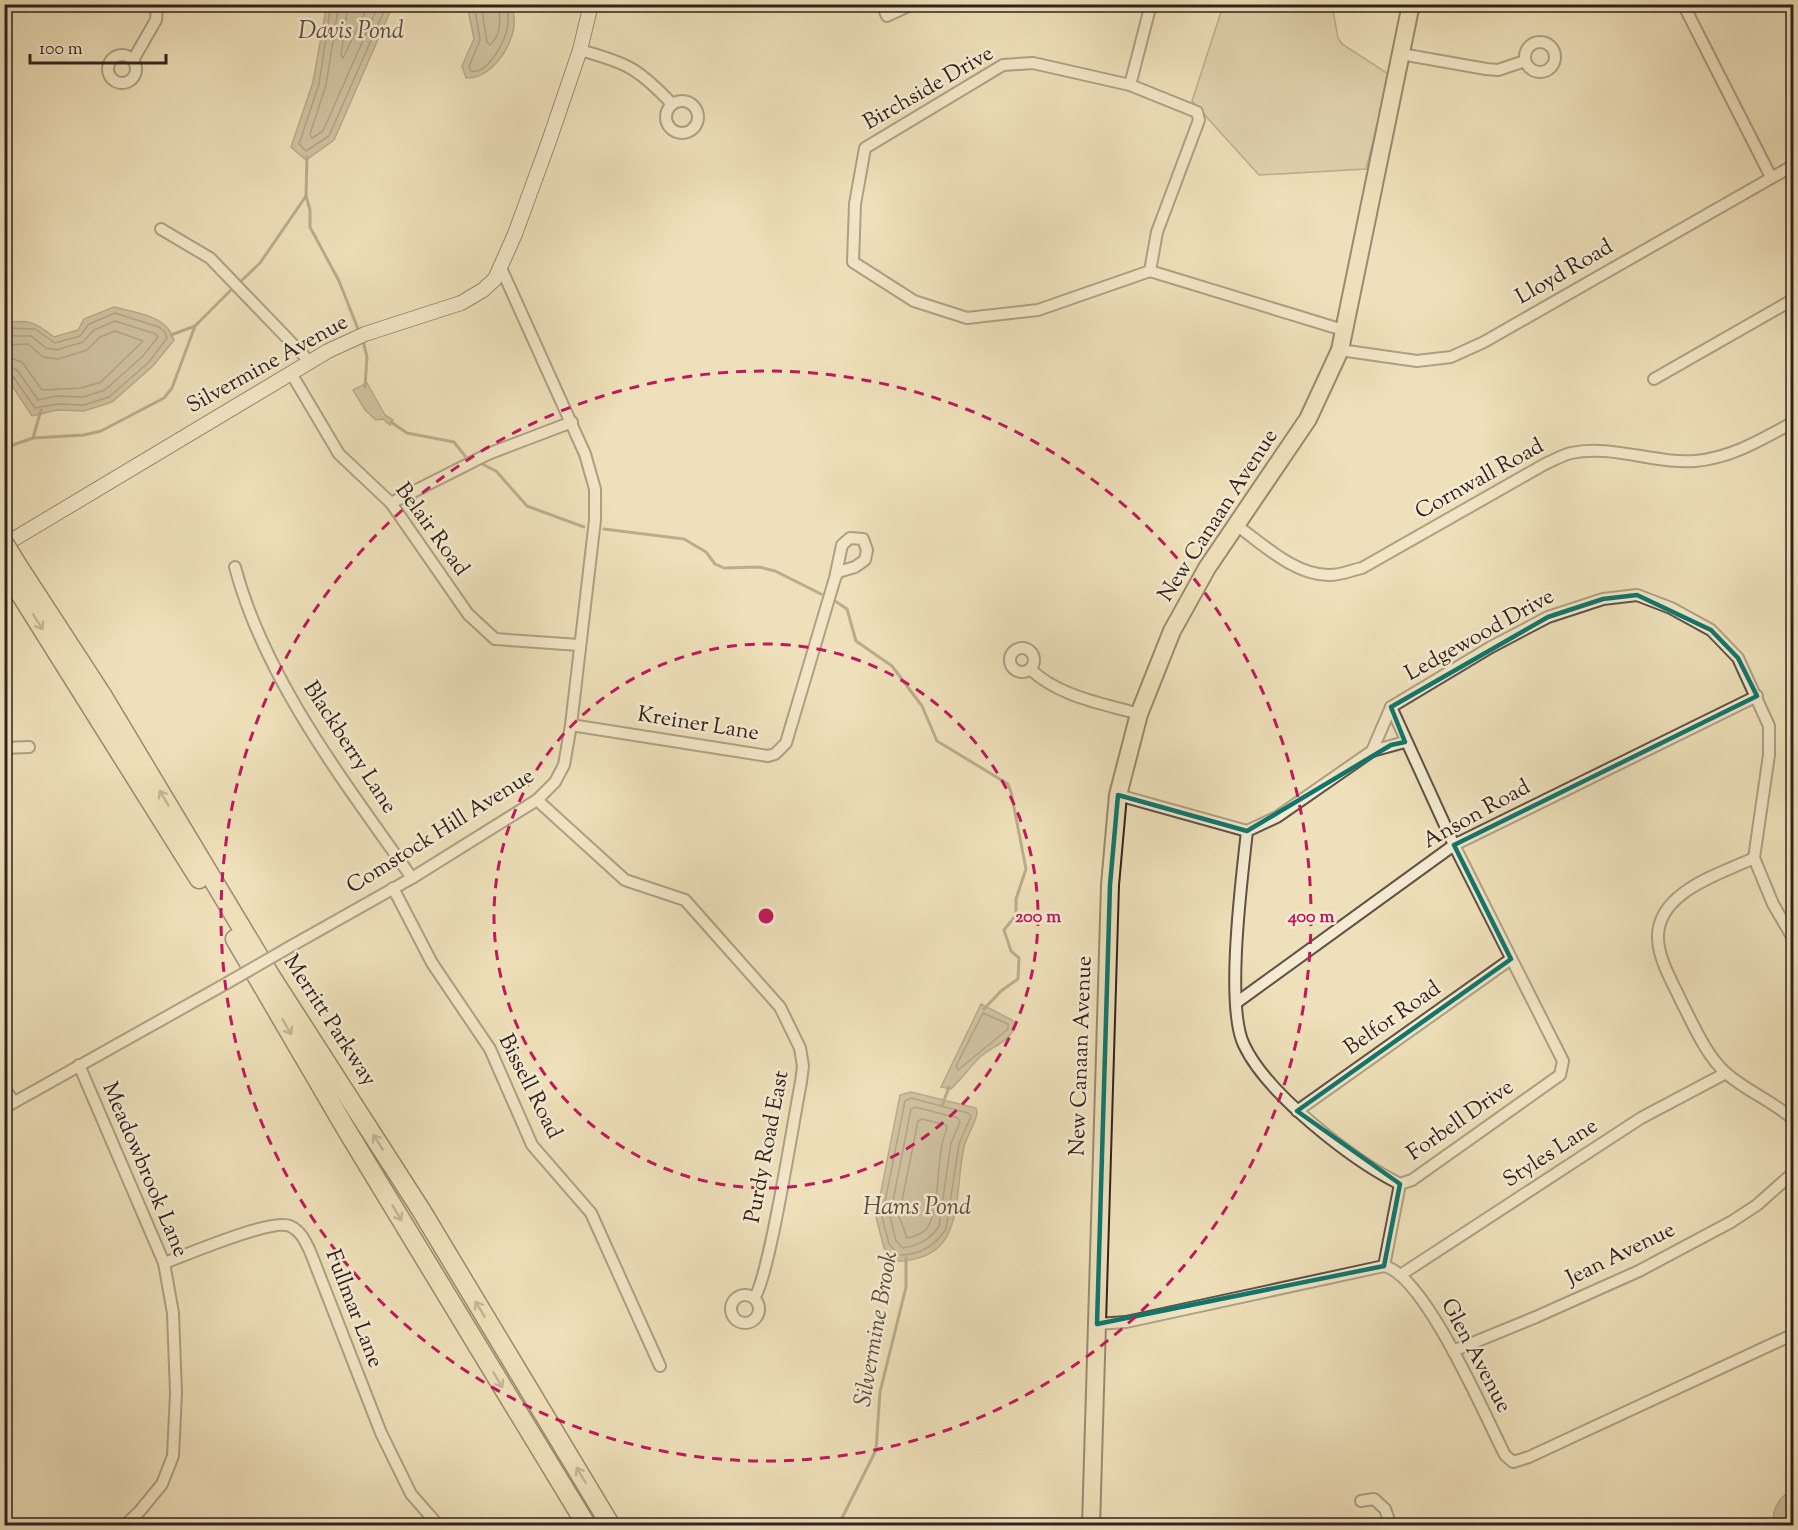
<svg xmlns="http://www.w3.org/2000/svg" width="1798" height="1530" font-family="'Sorts Mill Goudy',serif">
	<style>
		.green { fill: #cec09f; stroke: #80715e; stroke-width: 1.5 }
		.water { fill: #ae9f85; stroke: #7c6d5b; stroke-width: 1.5 }
		.lines { fill: none; stroke-linecap: round; stroke-linejoin: round }
		.shore { stroke: #706051; stroke-width: 1.5 }
		.stream { stroke: #7c6d5b; stroke-width: 3 }
		.street-casing { stroke: #605244; stroke-width: 14 }
		.secondary-casing { stroke: #31221d; stroke-width: 16 }
		.primary-casing { stroke: #31221d; stroke-width: 20 }
		.highway-casing { stroke: #31221d; stroke-width: 21 }
		.street { stroke: #f4ebd2; stroke-width: 10 }
		.secondary { stroke: #f4ebd2; stroke-width: 14 }
		.primary { stroke: #eee0ba; stroke-width: 16 }
		.highway { stroke: #eee0ba; stroke-width: 18 }
		.street-bridge-casing { stroke: #605244; stroke-width: 14; stroke-linecap: butt }
		.highway-bridge-casing { stroke: #31221d; stroke-width: 21; stroke-linecap: butt }
		.street-bridge { stroke: #f4ebd2; stroke-width: 10 }
		.highway-bridge { stroke: #eee0ba; stroke-width: 18 }
		.oneway { stroke: #90816c }
		.marked { fill: none; stroke: #0f766e; stroke-width: 4.5; stroke-linejoin: round }
		.ring { fill: none; stroke: #c2185b; stroke-width: 3; stroke-dasharray: 10 8 }
		.labels { text-anchor: middle; dominant-baseline: central; stroke-width: 5; stroke-linejoin: round; paint-order: stroke }
		.street-label { font-size: 22px; fill: #31221d; stroke: #f4ebd2 }
		.water-label { font-size: 24px; font-style: italic; fill: #5d4e41; stroke: #f4ebd2 }
		.centre { fill: #c2185b; stroke: #f4ebd2; stroke-width: 3 }
		.ring-label { font-size: 18px; text-anchor: middle; font-weight: bold; fill: #c2185b; stroke: #f4ebd2; stroke-width: 5; stroke-linejoin: round; paint-order: stroke }
	</style>
	<rect width="100%" height="100%" fill="#eee0ba"/>
	<filter id="stains"><feTurbulence type="fractalNoise" baseFrequency=".00333" numOctaves="4"/><feColorMatrix values="0 0 0 0 .2 0 0 0 0 .09 0 0 0 0 .02 0 0 0 .5 -.17"/></filter>
	<radialGradient id="worn" r=".72"><stop offset=".6" stop-color="#630" stop-opacity="0"/><stop offset="1" stop-color="#630" stop-opacity=".3"/></radialGradient>
	<!-- green -->
	<path class="green" d="M 1289,5 L 1332,5 L 1338,38 L 1342,44 L 1390,75 L 1366,169 L 1259,175 L 1192,101 L 1222,9 Z"/>
	<!-- water -->
	<g class="water">
		<path d="M 325,5 L 393,5 L 334,140 L 306,160 L 291,147 L 313,82 L 326,9 Z"/>
		<path d="M 467,5 L 513,6 C 513,12 515,20 514,26 C 511,49 490,79 466,78 L 462,66 L 474,39 Z"/>
		<path d="M 114,307 C 136,313 167,315 174,340 L 153,366 L 112,402 L 84,411 L 57,410 L 32,416 L 5,375 L 5,323 C 29,319 35,322 54,337 L 78,330 L 84,319 Z"/>
		<path d="M 367,383 L 385,415 L 393,420 L 390,425 L 383,419 L 376,420 L 365,410 L 353,390 Z"/>
		<path d="M 981,1004 L 1012,1020 L 1016,1025 C 1008,1045 990,1046 977,1060 C 968,1070 960,1080 951,1089 L 941,1087 Z"/>
		<path d="M 911,1092 L 976,1108 L 977,1113 C 975,1125 967,1135 964,1147 C 953,1198 967,1261 895,1261 L 884,1248 L 876,1217 L 900,1095 Z"/>
		<path d="M 1793,1490 L 1793,1525 L 1775,1525 C 1770,1511 1780,1496 1793,1490 Z"/>
	</g>
	<g class="lines">
		<!-- shore -->
		<g class="shore">
			<path d="M 331,4 L 319,84 L 299,144 L 306,151 L 329,136 L 387,4"/>
			<path d="M 339,4 L 326,85 L 310,134 L 312,138 L 323,131 L 379,4"/>
			<path d="M 348,4 L 341,55 L 343,58 L 369,4"/>
			<path d="M 474,4 L 480,40 L 469,66 L 471,71 C 488,75 507,39 508,24 C 509,18 507,11 507,4"/>
			<path d="M 481,4 L 487,42 L 490,45 C 502,35 500,19 499,4"/>
			<path d="M 4,328 L 35,329 L 55,343 L 80,336 L 89,324 L 115,313 L 159,327 L 165,332 L 167,338 L 149,362 L 109,397 L 84,405 L 57,404 L 35,408 L 12,375 L 4,372"/>
			<path d="M 4,336 L 31,336 L 46,348 L 56,350 L 83,342 L 94,330 L 115,321 L 156,334 L 158,337 L 143,356 L 105,390 L 83,397 L 56,396 L 38,400 L 17,370 L 4,365"/>
			<path d="M 4,345 L 28,344 L 43,357 L 58,359 L 87,350 L 100,337 L 115,331 L 143,341 L 101,382 L 81,388 L 42,390 L 22,362 L 4,356"/>
			<path d="M 983,1013 L 1008,1024 L 1008,1029 L 958,1070 L 956,1066 Z"/>
			<path d="M 911,1098 L 968,1113 L 971,1116 L 959,1144 L 946,1229 C 935,1246 920,1255 899,1255 L 889,1244 L 882,1217 L 905,1101 Z"/>
			<path d="M 915,1107 L 958,1118 L 960,1122 L 951,1143 L 939,1226 C 930,1240 919,1245 903,1248 L 896,1241 L 890,1216 L 911,1109 Z"/>
			<path d="M 922,1119 L 946,1125 L 947,1128 C 935,1157 941,1197 930,1223 C 927,1232 915,1237 907,1238 L 899,1216 L 918,1121 Z"/>
		</g>
		<!-- stream -->
		<g class="stream">
			<path d="M 306,196 L 310,210 L 310,227 L 339,281 L 358,329"/>
			<path d="M 239,283 L 260,263 L 306,196 L 307,157"/>
			<path d="M 171,335 L 195,326"/>
			<path d="M 363,341 L 367,357 L 365,387"/>
			<path d="M 391,422 L 407,433 L 454,442 L 465,456"/>
			<path d="M 33,438 L 41,410"/>
			<path d="M 4,448 L 33,438 L 84,435 L 101,431 L 164,398 L 172,388 L 195,326 L 234,287"/>
			<path d="M 482,464 L 496,471 L 527,506 L 584,527"/>
			<path d="M 604,529 L 684,539 L 706,552 L 715,564 L 724,568 L 759,567 L 775,571 L 821,594"/>
			<path d="M 835,601 L 847,609 L 856,641 L 892,666 L 922,706 L 937,741 L 1008,784 L 1011,792 L 1026,869 L 1016,899 L 1016,915 L 1004,930 L 1011,951 L 1019,958 L 1018,979 L 1001,991 L 984,1009"/>
			<path d="M 942,1106 L 949,1087"/>
			<path d="M 838,1526 L 876,1450 L 880,1392 L 906,1287 L 906,1258"/>
		</g>
		<defs>
			<g id="street">
				<path d="M 882,4 L 887,16 L 913,4"/>
				<path d="M 1683,4 L 1771,177"/>
				<circle cx="1540" cy="57" r="15"/>
				<path d="M 580,50 C 627,63 638,68 672,104"/>
				<path d="M 1401,54 L 1486,69 L 1498,70 L 1525,61"/>
				<circle cx="122" cy="69" r="14"/>
				<path d="M 133,60 L 156,20 L 157,4"/>
				<path d="M 1130,85 L 1151,4"/>
				<circle cx="682" cy="117" r="16"/>
				<path d="M 161,229 L 210,258 L 310,362"/>
				<path d="M 1150,271 L 1157,232 L 1199,120 L 1197,112 L 1130,85 L 1033,63 L 1003,65 L 865,148 L 855,204 L 853,262 L 914,301 L 967,318 L 1038,310 L 1150,271 L 1343,330"/>
				<path d="M 1340,350 L 1417,361 L 1451,357 L 1484,342 L 1794,165"/>
				<path d="M 291,373 L 339,454 L 391,503 L 468,614 L 495,639 L 579,645"/>
				<path d="M 1654,379 L 1794,299"/>
				<path d="M 391,503 L 488,454 L 572,422"/>
				<path d="M 1236,525 C 1263,544 1295,576 1330,575 C 1341,575 1352,570 1362,568 L 1545,464 C 1553,461 1562,455 1571,453 C 1611,444 1655,464 1695,461 C 1732,458 1762,439 1794,422"/>
				<path d="M 235,567 C 265,680 346,784 412,878"/>
				<circle cx="1022" cy="660" r="12"/>
				<path d="M 1030,669 C 1060,697 1101,703 1139,714"/>
				<path d="M 1391,707 L 1454,845 L 1563,1061 L 1560,1075 L 1412,1180 L 1400,1184 C 1352,1160 1267,1094 1244,1045 C 1225,1007 1242,877 1247,831 L 1277,817 L 1372,751 Z"/>
				<path d="M 1391,707 L 1491,647 L 1548,617 L 1603,599 L 1637,595 L 1671,608 L 1711,630 L 1738,658 L 1769,726 L 1769,755 L 1754,858 L 1773,904 L 1794,940"/>
				<path d="M 571,725 L 768,756 L 775,754 L 786,743 L 835,578 L 838,572 L 855,567 L 865,560 L 867,550 L 863,539 L 850,538 L 842,545 L 835,578"/>
				<path d="M 4,748 L 29,747"/>
				<path d="M 1372,751 L 1405,742"/>
				<path d="M 1118,795 L 1247,831"/>
				<path d="M 537,800 L 625,880 L 685,900 L 780,1007 L 800,1048 L 803,1066 L 801,1082 C 794,1116 769,1280 754,1298"/>
				<path d="M 1754,858 C 1720,874 1656,892 1658,939 C 1659,961 1673,983 1682,1003 C 1694,1026 1706,1055 1726,1073 C 1746,1091 1773,1101 1794,1120"/>
				<path d="M 393,888 L 432,963 L 490,1049 L 532,1145 L 591,1213 L 660,1366"/>
				<path d="M 293,945 L 412,878 L 537,800 L 555,782 L 564,765 L 571,725 L 595,520 L 595,489 L 585,454 L 501,268"/>
				<path d="M 1236,1003 L 1454,845 L 1757,696"/>
				<path d="M 79,1065 L 164,1263 L 173,1313 L 176,1393 L 173,1456 L 162,1484 L 139,1512 L 124,1526"/>
				<path d="M 4,1088 L 14,1102"/>
				<path d="M 4,1108 L 227,983"/>
				<path d="M 1297,1111 L 1511,959"/>
				<path d="M 164,1263 C 187,1255 271,1218 290,1226 C 301,1231 305,1241 310,1251 L 381,1433 L 411,1494 L 439,1526"/>
				<path d="M 1384,1266 L 1400,1184"/>
				<path d="M 1402,1274 L 1641,1118 L 1726,1073"/>
				<circle cx="745" cy="1309" r="14"/>
				<path d="M 1097,1324 L 1126,1322 L 1384,1266 C 1425,1275 1485,1416 1505,1455 L 1513,1462 L 1529,1457 L 1794,1334"/>
				<path d="M 1453,1351 L 1536,1317 L 1639,1271 L 1731,1222 L 1757,1205 L 1794,1172"/>
				<path d="M 1361,1501 L 1374,1499 L 1385,1509 L 1391,1526"/>
			</g>
			<path id="secondary" d="M 4,545 L 328,351 L 365,334 L 461,303 L 483,290 L 495,279 L 515,234 L 549,141 L 580,50 L 591,4"/>
			<path id="primary" d="M 1091,1526 L 1110,885 L 1118,795 L 1139,714 L 1172,631 L 1207,568 L 1308,419 L 1340,350 L 1411,4"/>
			<g id="highway">
				<path d="M 18,566 L 102,695 L 270,975 L 421,1210 L 611,1526"/>
				<path d="M 4,568 L 199,879"/>
				<path d="M 235,939 L 346,1129 L 587,1526"/>
			</g>
		</defs>
		<!-- street casing -->
		<use href="#street" class="street-casing"/>
		<!-- secondary casing -->
		<use href="#secondary" class="secondary-casing"/>
		<!-- primary casing -->
		<use href="#primary" class="primary-casing"/>
		<!-- highway casing -->
		<use href="#highway" class="highway-casing"/>
		<!-- street -->
		<use href="#street" class="street"/>
		<!-- secondary -->
		<use href="#secondary" class="secondary"/>
		<!-- primary -->
		<use href="#primary" class="primary"/>
		<!-- highway -->
		<use href="#highway" class="highway"/>
		<defs>
			<path id="street-bridge" d="M 227,983 L 293,945"/>
			<path id="highway-bridge" d="M 4,543 L 18,566"/>
		</defs>
		<!-- street-bridge casing -->
		<use href="#street-bridge" class="street-bridge-casing"/>
		<!-- highway-bridge casing -->
		<use href="#highway-bridge" class="highway-bridge-casing"/>
		<!-- street-bridge -->
		<use href="#street-bridge" class="street-bridge"/>
		<!-- highway-bridge -->
		<use href="#highway-bridge" class="highway-bridge"/>
	</g>
	<!-- one-way arrows -->
	<defs><path id="oneway-shaft" d="M-6 0H5M1.5-3L5.5 0L1.5 3" fill="none" stroke-width="1.6" stroke-linecap="round" stroke-linejoin="round" transform="scale(1.5)"/></defs>
	<g class="oneway">
		<use href="#oneway-shaft" transform="translate(38 622) rotate(58)"/>
		<use href="#oneway-shaft" transform="translate(164 798) rotate(-121)"/>
		<use href="#oneway-shaft" transform="translate(287 1027) rotate(60)"/>
		<use href="#oneway-shaft" transform="translate(378 1142) rotate(-122)"/>
		<use href="#oneway-shaft" transform="translate(397 1213) rotate(59)"/>
		<use href="#oneway-shaft" transform="translate(480 1309) rotate(-121)"/>
		<use href="#oneway-shaft" transform="translate(498 1380) rotate(59)"/>
		<use href="#oneway-shaft" transform="translate(581 1475) rotate(-121)"/>
	</g>
	<!-- marked area -->
	<path d="M0 0H1798V1530H0ZM 1637,595 L 1711,630 L 1738,658 L 1757,696 L 1454,845 L 1511,959 L 1297,1111 L 1400,1184 L 1384,1266 L 1097,1324 L 1110,885 L 1118,795 L 1247,831 L 1391,745 L 1405,742 L 1391,707 L 1548,617 L 1603,599 Z" fill="#eee0ba" fill-opacity=".55" fill-rule="evenodd"/>
	<path class="marked" d="M 1637,595 L 1711,630 L 1738,658 L 1757,696 L 1454,845 L 1511,959 L 1297,1111 L 1400,1184 L 1384,1266 L 1097,1324 L 1110,885 L 1118,795 L 1247,831 L 1391,745 L 1405,742 L 1391,707 L 1548,617 L 1603,599 Z"/>
	<!-- distance rings -->
	<g class="ring">
		<circle cx="766" cy="916" r="272"/>
		<circle cx="766" cy="916" r="545"/>
	</g>
	<g class="labels">
		<!-- street labels -->
		<g class="street-label">
			<text transform="translate(929 89) rotate(-30)">Birchside Drive</text>
			<text transform="translate(1565 273) rotate(-30)">Lloyd Road</text>
			<text transform="translate(268 365) rotate(-29)">Silvermine Avenue</text>
			<text transform="translate(1480 480) rotate(-29)">Cornwall Road</text>
			<text transform="translate(1219 516) rotate(-57)">New Canaan Avenue</text>
			<text transform="translate(431 530) rotate(54)">Belair Road</text>
			<text transform="translate(1480 636) rotate(-29)">Ledgewood Drive</text>
			<text transform="translate(698 725) rotate(9)">Kreiner Lane</text>
			<text transform="translate(349 748) rotate(57)">Blackberry Lane</text>
			<text transform="translate(1477 815) rotate(-29)">Anson Road</text>
			<text transform="translate(441 832) rotate(-32)">Comstock Hill Avenue</text>
			<text transform="translate(1393 1019) rotate(-35)">Belfor Road</text>
			<text transform="translate(329 1021) rotate(57)">Merritt Parkway</text>
			<text transform="translate(1082 1056) rotate(-88)">New Canaan Avenue</text>
			<text transform="translate(529 1087) rotate(63)">Bissell Road</text>
			<text transform="translate(1461 1121) rotate(-35)">Forbell Drive</text>
			<text transform="translate(768 1147) rotate(-79)">Purdy Road East</text>
			<text transform="translate(1551 1154) rotate(-33)">Styles Lane</text>
			<text transform="translate(144 1170) rotate(67)">Meadowbrook Lane</text>
			<text transform="translate(1621 1255) rotate(-26)">Jean Avenue</text>
			<text transform="translate(353 1309) rotate(69)">Fullmar Lane</text>
			<text transform="translate(1475 1356) rotate(62)">Glen Avenue</text>
		</g>
		<!-- water labels -->
		<g class="water-label">
			<text x="351" y="32">Davis Pond</text>
			<text x="917" y="1208">Hams Pond</text>
			<text transform="translate(877 1329) rotate(-80)">Silvermine Brook</text>
		</g>
	</g>
	<circle cx="766" cy="916" r="9" class="centre"/>
	<g class="ring-label">
		<text x="1038" y="922">200 m</text>
		<text x="1311" y="922">400 m</text>
	</g>
	<!-- margin -->
	<rect width="1798" height="1530" fill="none" stroke="#eee0ba" stroke-width="24"/>
	<rect x="6" y="6" width="1786" height="1518" fill="none" stroke="#31221d" stroke-width="3"/>
	<rect x="12" y="12" width="1774" height="1506" fill="none" stroke="#31221d" stroke-width="1.5"/>
	<!-- scale -->
	<path d="M30 54v9h136v-9" fill="none" stroke="#31221d" stroke-width="3"/>
	<text x="39" y="54" font-size="18" fill="#31221d" stroke="#f4ebd2" stroke-width="4.5" paint-order="stroke">100 m</text>
	<rect width="100%" height="100%" filter="url(#stains)"/>
	<rect width="100%" height="100%" fill="url(#worn)"/>
</svg>
